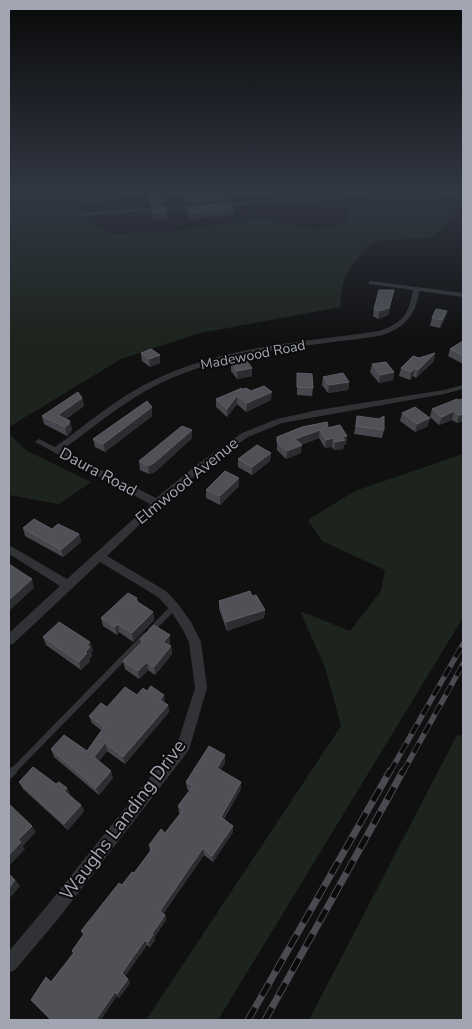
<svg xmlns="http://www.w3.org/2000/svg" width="472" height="1029" font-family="'Nunito Sans',sans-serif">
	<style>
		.green { fill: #1d241e }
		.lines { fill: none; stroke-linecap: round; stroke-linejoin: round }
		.service-far1 { stroke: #313236; stroke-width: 6 }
		.service { stroke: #313236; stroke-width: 8 }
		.minor { fill: #313236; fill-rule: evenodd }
		.rail-far1-casing { stroke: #4a4b51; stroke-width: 5.5 }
		.rail-casing { stroke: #4a4b51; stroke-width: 7 }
		.rail-far1 { stroke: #0b0b0c; stroke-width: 4; stroke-dasharray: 11; stroke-linecap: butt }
		.rail { stroke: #0b0b0c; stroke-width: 5; stroke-dasharray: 14; stroke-linecap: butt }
		.wall { fill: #46474c }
		.shaded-wall { fill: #2c2d30 }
		.building { fill: #505157; stroke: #5d5e65 }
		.labels { text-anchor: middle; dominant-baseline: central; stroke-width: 4; stroke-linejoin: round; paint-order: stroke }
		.far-street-label { font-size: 14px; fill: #a2a5b2; stroke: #0b0b0c }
		.street-label { font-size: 16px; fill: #a2a5b2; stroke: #0b0b0c }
		.near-street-label { font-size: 19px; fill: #a2a5b2; stroke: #0b0b0c }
	</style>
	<rect width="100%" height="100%" fill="#101011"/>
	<!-- green -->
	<g class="green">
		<path d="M 9,193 L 133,193 L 107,202 L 80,203 L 79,211 L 100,228 L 116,234 L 182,230 L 262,219 L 320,230 L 345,223 L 349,206 L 382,193 L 432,193 L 448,202 L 450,220 L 431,238 L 373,241 C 353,264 339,275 341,307 L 200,333 L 121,359 L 9,427 Z"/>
		<path d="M 9,434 L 27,451 L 91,482 L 59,504 L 9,495 Z"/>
		<path d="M 463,454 L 463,617 L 461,621 L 218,1020 L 146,1020 L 341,726 L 325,667 L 300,611 L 350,631 L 381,591 L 385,570 L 322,541 L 308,520 L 355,491 Z"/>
		<path d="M 457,735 L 463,736 L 463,1020 L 309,1020 Z"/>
	</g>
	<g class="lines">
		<!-- service-far1 -->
		<g class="service-far1">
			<path d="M 151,630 L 174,607"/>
			<path d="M 12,772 L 145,636"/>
		</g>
		<!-- service -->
		<path class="service" d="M 9,775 L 13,771"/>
		<!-- minor -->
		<g class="minor">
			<path d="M 342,193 L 350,193 L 336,200 L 217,207 L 214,205 L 217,203 L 335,196 Z"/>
			<path d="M 200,204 L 203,206 L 202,207 L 86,216 L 83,214 L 86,212 Z"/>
			<path d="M 371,281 L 463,293 L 463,297 L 419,291 C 416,315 405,327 383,335 C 364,339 345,340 326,343 C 270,350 214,358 163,382 C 126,399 95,426 62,450 L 156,498 L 198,464 L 242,433 L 277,419 L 318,410 L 444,390 L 463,385 L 463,389 L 444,394 L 282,423 L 248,437 L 204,468 L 160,505 L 107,556 L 166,591 L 178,604 L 191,622 L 201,642 L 207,688 L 189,750 L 58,919 L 15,970 L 9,972 L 9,951 L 46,907 L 178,742 L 195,688 L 189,642 L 182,628 L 170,610 L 158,597 L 100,562 L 13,644 L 9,645 L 9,633 L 60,586 L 9,554 L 9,545 L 67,579 L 150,504 L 35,442 L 39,439 L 55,447 C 88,423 119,396 156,379 C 225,346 304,342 379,331 C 402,323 409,315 413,290 L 369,284 L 369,282 Z"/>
		</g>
		<defs>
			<g id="rail-far1">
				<path d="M 390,772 L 463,644"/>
				<path d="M 403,772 L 463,664"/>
			</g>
			<g id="rail">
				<path d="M 248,1020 L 390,771"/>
				<path d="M 265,1020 L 403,771"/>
			</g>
		</defs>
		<!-- rail-far1 casing -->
		<use href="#rail-far1" class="rail-far1-casing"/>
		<!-- rail casing -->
		<use href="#rail" class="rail-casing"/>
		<!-- rail-far1 -->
		<use href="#rail-far1" class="rail-far1"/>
		<!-- rail -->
		<use href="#rail" class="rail"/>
	</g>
	<!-- wall -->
	<g class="wall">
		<path d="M 184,194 L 227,196 L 227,201 L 185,204 L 184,199 Z"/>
		<path d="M 149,195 L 164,202 L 164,205 L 151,206 Z"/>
		<path d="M 187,206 L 233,215 L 190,219 L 188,211 Z"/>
		<path d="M 394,290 L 388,315 L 378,319 L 373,316 L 374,309 Z"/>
		<path d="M 447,311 L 445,318 L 440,328 L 430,326 L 432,318 Z"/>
		<path d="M 463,341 L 463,364 L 448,356 L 450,349 Z"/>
		<path d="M 141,353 L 160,363 L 150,367 L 142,361 Z"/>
		<path d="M 435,353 L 434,361 L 416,378 L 413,376 L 410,380 L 399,376 L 401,368 Z"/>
		<path d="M 231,363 L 252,368 L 252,376 L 237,379 L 231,371 Z"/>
		<path d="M 372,364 L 394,372 L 393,380 L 379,383 L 370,372 Z"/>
		<path d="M 297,373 L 313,388 L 312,396 L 297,395 Z"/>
		<path d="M 323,377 L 349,382 L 348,390 L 328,393 L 322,385 Z"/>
		<path d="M 242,389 L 251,391 L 271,400 L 246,412 L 237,404 L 227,417 L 216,407 L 216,399 Z"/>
		<path d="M 82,398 L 84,406 L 66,419 L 72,429 L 70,433 L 67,436 L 44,424 L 42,416 Z"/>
		<path d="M 463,399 L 463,421 L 457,423 L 452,420 L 439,425 L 430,417 L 432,409 Z"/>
		<path d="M 152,407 L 152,416 L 105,452 L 95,447 L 93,439 Z"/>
		<path d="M 402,413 L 428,426 L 415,432 L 400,421 Z"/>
		<path d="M 357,416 L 384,430 L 382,438 L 354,434 Z"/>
		<path d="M 328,428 L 347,436 L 346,444 L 344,445 L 343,449 L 334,450 L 332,447 L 325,448 L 319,438 L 301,445 L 301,453 L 286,459 L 277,450 L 277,437 Z"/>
		<path d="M 192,430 L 192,438 L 155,472 L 149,474 L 140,470 L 139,461 Z"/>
		<path d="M 271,453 L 270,461 L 252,475 L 238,467 L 238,459 Z"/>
		<path d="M 239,486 L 220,505 L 206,498 L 206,490 Z"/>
		<path d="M 23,528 L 79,534 L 81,542 L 63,557 L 25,536 Z"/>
		<path d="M 137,598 L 138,602 L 153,612 L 154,620 L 133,642 L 119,632 L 117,635 L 103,626 L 101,618 Z"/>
		<path d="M 219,601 L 265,610 L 264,618 L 227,631 L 219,609 Z"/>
		<path d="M 43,637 L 93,650 L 91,652 L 92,656 L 89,659 L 90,661 L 81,670 L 46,645 Z"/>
		<path d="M 140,639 L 170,643 L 169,645 L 171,646 L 172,654 L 155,675 L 148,670 L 139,679 L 125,669 L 123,661 L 141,643 Z"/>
		<path d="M 137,695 L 165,703 L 168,705 L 169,712 L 125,764 L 107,751 L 99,761 L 113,778 L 99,795 L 54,757 L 51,749 L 87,751 L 102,731 L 92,723 L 89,716 L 107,707 Z"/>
		<path d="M 225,755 L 225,763 L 220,770 L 241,782 L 241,789 L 224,819 L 233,832 L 213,862 L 204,855 L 163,914 L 165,915 L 166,920 L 154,938 L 155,940 L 150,947 L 147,945 L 125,976 L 130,983 L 119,998 L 117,996 L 51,982 L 73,953 L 72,951 L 84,935 L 81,931 L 122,885 L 134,873 L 150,852 L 149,845 L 165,833 L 180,814 L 179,813 L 178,806 L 190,791 L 187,789 L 186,782 Z"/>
		<path d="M 19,782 L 56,784 L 67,788 L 70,795 L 81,805 L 84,811 L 68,830 L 23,789 Z"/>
	</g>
	<!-- shaded-wall -->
	<g class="shaded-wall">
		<path d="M 233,210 L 233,215 L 190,219 L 190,213 Z"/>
		<path d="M 167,212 L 167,219 L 154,220 L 153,213 Z"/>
		<path d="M 394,290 L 388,315 L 378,319 L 379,311 Z"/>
		<path d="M 447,311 L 445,318 L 440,328 L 442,320 Z"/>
		<path d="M 435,353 L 434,361 L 416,378 L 418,370 Z"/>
		<path d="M 160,355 L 160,363 L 150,367 L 149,359 Z"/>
		<path d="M 252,368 L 252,376 L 237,379 L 237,371 Z"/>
		<path d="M 415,368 L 413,376 L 410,380 L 411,372 Z"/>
		<path d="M 394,372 L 393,380 L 379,383 L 380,375 Z"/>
		<path d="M 349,382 L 348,390 L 328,393 L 329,385 Z"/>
		<path d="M 272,392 L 271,400 L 246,412 L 247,403 Z"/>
		<path d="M 237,396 L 237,404 L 227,417 L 227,409 Z"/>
		<path d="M 82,398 L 84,406 L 60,423 L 58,415 Z"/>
		<path d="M 152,407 L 152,416 L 105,452 L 103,444 Z"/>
		<path d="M 454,411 L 452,420 L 439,425 L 442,417 Z"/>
		<path d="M 463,414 L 463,421 L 457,423 L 459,415 Z"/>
		<path d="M 430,418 L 428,426 L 415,432 L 417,424 Z"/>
		<path d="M 70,421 L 72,429 L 70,433 L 67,436 L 65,427 Z"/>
		<path d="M 192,430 L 192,438 L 155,472 L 149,474 L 148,466 Z"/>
		<path d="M 320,430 L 319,438 L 295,447 L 295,439 Z"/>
		<path d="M 347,436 L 346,444 L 344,445 L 343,449 L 334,450 L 335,442 L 342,437 Z"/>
		<path d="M 333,438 L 332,447 L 325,448 L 326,440 Z"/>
		<path d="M 302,445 L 301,453 L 286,459 L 287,451 Z"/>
		<path d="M 271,453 L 270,461 L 252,475 L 252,467 Z"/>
		<path d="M 239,478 L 239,486 L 220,505 L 220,496 Z"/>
		<path d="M 79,534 L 81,542 L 63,557 L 61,550 Z"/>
		<path d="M 32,579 L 34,588 L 9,611 L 9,600 Z"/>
		<path d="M 265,610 L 264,618 L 227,631 L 226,622 Z"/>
		<path d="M 153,612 L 154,620 L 133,642 L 132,633 Z"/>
		<path d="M 118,624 L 119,632 L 117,635 L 115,627 Z"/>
		<path d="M 170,635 L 170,643 L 165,650 L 163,642 Z"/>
		<path d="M 90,642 L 93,650 L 91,652 L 92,656 L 89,659 L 90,661 L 81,670 L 79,662 L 85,652 L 87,646 Z"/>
		<path d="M 171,646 L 172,654 L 155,675 L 154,667 Z"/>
		<path d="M 147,662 L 148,670 L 139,679 L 138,671 Z"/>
		<path d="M 164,695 L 165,703 L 160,700 Z"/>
		<path d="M 168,705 L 169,712 L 125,764 L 123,757 Z"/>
		<path d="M 105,743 L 107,751 L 96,764 L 94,757 Z"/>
		<path d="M 225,755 L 225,763 L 217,775 L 217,768 Z"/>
		<path d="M 111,771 L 113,778 L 99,795 L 96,788 Z"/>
		<path d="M 241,782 L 241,789 L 221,823 L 221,817 Z"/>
		<path d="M 67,788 L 70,795 L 64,791 Z"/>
		<path d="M 81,805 L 84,811 L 68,830 L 64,824 Z"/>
		<path d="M 32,826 L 36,832 L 23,846 L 25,849 L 9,866 L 9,855 L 18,840 Z"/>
		<path d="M 233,826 L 233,832 L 213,862 L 212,856 Z"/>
		<path d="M 203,848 L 204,855 L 161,916 L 160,911 Z"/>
		<path d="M 15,880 L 20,886 L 9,899 L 9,888 Z"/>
		<path d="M 165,915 L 166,920 L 154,938 L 155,940 L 150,947 L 148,942 L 152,934 Z"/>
		<path d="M 145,940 L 147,945 L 124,978 L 122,973 Z"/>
		<path d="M 128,979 L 130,983 L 119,998 L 117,994 Z"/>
		<path d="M 115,992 L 117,996 L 101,1020 L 96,1020 Z"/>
	</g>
	<!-- building -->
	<g class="building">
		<path d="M 226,193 L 227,196 L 185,198 L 184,194 Z"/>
		<path d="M 162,194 L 164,202 L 150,203 L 149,195 Z"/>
		<path d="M 230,203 L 233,210 L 190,213 L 187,206 Z"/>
		<path d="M 166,206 L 167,212 L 153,213 L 152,207 Z"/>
		<path d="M 379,290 L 394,290 L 389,308 L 379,311 L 374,309 Z"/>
		<path d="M 436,309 L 447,311 L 442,320 L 432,318 Z"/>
		<path d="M 463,341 L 463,355 L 450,349 Z"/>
		<path d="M 151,349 L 160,355 L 149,359 L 141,353 Z"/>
		<path d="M 435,353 L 418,370 L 415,368 L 411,372 L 401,368 L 413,356 L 419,358 Z"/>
		<path d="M 246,360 L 252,368 L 237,371 L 231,363 Z"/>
		<path d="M 386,362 L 394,372 L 380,375 L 372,364 Z"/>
		<path d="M 297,373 L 312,374 L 313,388 L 297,387 Z"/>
		<path d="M 343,373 L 349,382 L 329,385 L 323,377 Z"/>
		<path d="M 264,386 L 272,392 L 247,403 L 237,396 L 227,409 L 216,399 L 242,388 L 241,390 L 246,388 L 251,391 Z"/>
		<path d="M 78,392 L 82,398 L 58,415 L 70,421 L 68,425 L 65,427 L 42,416 Z"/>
		<path d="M 457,399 L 459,400 L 463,399 L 463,414 L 459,415 L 454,411 L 442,417 L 432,409 Z"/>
		<path d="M 147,401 L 152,407 L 103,444 L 93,439 Z"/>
		<path d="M 415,407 L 430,418 L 417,424 L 402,413 Z"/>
		<path d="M 357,416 L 379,419 L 384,416 L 384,430 L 356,426 Z"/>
		<path d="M 327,422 L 328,426 L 322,429 L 340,425 L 347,436 L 342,437 L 345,440 L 335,442 L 333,438 L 326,440 L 320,430 L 295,439 L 302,445 L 287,451 L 277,442 L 277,437 L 302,427 Z"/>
		<path d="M 182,426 L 192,430 L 154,463 L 148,466 L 139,461 Z"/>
		<path d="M 257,445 L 271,453 L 252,467 L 238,459 Z"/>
		<path d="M 225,471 L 239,478 L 220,496 L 206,490 Z"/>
		<path d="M 34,519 L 52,529 L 58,524 L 79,534 L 61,550 L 23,528 Z"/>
		<path d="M 9,564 L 32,579 L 9,600 Z"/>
		<path d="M 250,591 L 252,596 L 256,595 L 265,610 L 226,622 L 219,601 Z"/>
		<path d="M 128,593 L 137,598 L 135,600 L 153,612 L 132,633 L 118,624 L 115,627 L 101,618 Z"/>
		<path d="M 59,622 L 90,642 L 87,646 L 90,647 L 85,652 L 87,653 L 79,662 L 43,637 Z"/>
		<path d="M 154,625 L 170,635 L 163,642 L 171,646 L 154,667 L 147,662 L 138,671 L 123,661 L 143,641 L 140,639 Z"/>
		<path d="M 151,686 L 164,695 L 160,700 L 168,705 L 123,757 L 105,743 L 94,757 L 111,771 L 96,788 L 51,749 L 64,735 L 87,751 L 104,727 L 89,716 L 101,703 L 107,707 L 125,687 L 137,695 L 143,688 L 147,691 Z"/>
		<path d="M 209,746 L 225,755 L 217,768 L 241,782 L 221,817 L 233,826 L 212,856 L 203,848 L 160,911 L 165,915 L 152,934 L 153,935 L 148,942 L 145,940 L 122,973 L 128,979 L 117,994 L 115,992 L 96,1020 L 51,1020 L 31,1000 L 46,977 L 51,982 L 74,953 L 72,951 L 84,934 L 81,931 L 119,883 L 122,885 L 132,872 L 134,873 L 152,849 L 149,845 L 161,829 L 165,833 L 183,810 L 178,806 L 193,786 L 186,782 Z"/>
		<path d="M 33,767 L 56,784 L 59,782 L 67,788 L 64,791 L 81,805 L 64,824 L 19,782 Z"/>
		<path d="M 9,804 L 32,826 L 18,840 L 21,842 L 9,855 Z"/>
		<path d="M 9,874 L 15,880 L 9,888 Z"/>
	</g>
	<!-- sky -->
	<linearGradient id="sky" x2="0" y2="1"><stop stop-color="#090909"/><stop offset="0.57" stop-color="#313743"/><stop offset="1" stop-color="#313743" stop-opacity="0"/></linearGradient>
	<rect width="472" height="338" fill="url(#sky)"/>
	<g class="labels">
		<!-- far-street labels -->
		<g class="far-street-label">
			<text transform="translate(253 355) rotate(-11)">Madewood Road</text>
		</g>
		<!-- street labels -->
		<g class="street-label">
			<text transform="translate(98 472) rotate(28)">Daura Road</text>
			<text transform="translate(187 481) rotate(-39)">Elmwood Avenue</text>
		</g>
		<!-- near-street labels -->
		<g class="near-street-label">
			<text transform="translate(123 820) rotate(-53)">Waughs Landing Drive</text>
		</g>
	</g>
	<!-- border -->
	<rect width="472" height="1029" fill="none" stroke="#a2a5b2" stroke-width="20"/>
</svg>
